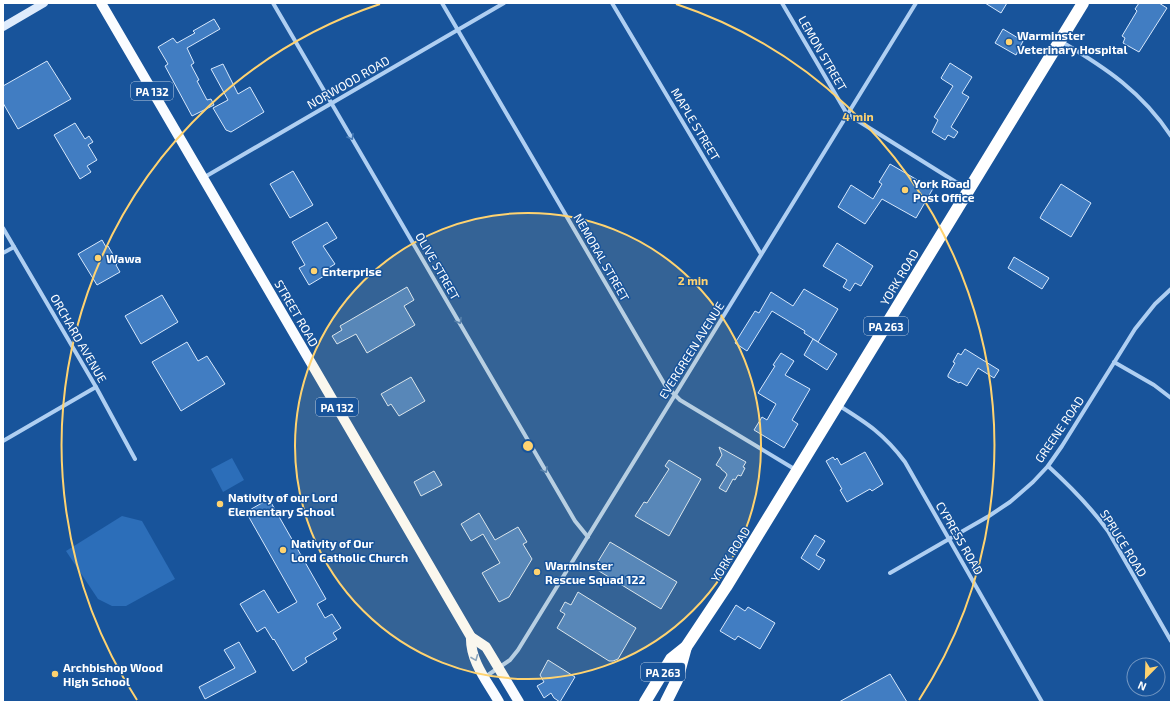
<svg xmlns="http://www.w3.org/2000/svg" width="1174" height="705" font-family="'Exo 2',sans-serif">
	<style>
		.green { fill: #2c6eb9 }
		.building { fill: #417dc2; stroke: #d7e8fc }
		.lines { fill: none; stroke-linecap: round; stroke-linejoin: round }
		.street { stroke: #afcff2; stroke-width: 4 }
		.secondary { stroke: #deebfc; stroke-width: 8 }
		.primary { stroke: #fafcff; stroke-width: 10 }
		.highway { stroke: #fff; stroke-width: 12 }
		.oneway { stroke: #4579b5 }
		.oneway2 { stroke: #7ea0c8 }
		.ring { fill: none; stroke: #ffd370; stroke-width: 2 }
		.poi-dot { fill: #ffd370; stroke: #18549b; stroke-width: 1.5 }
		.labels { text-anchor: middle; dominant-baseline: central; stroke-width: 3; stroke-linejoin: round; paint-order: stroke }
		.shield { fill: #18549b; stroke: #bacce1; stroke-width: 1 }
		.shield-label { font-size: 11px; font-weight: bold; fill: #fff }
		.poi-label { font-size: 12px; font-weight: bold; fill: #fff; stroke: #18549b; text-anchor: start }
		.street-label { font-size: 12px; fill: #fff; stroke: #18549b }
		.centre { fill: #ffd370; stroke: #18549b; stroke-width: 2 }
		.ring-label { font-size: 12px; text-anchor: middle; font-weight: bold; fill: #ffd370; stroke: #18549b; stroke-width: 3; stroke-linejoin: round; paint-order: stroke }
	</style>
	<rect width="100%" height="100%" fill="#18549b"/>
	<!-- green -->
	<g class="green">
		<path d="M 232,458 L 244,480 L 223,492 L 211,469 Z"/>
		<path d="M 122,516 L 142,521 L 175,579 L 126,606 L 112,606 L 98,599 L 66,551 Z"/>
	</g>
	<!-- building -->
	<g class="building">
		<path d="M 985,3 L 1007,3 L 1001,13 Z"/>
		<path d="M 1139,3 L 1159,3 L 1167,8 L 1139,52 L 1123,43 L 1125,38 L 1122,36 L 1137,11 L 1135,9 Z"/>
		<path d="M 214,19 L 220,29 L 187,48 L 194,63 L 191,65 L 199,80 L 197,81 L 207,100 L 211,99 L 214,105 L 192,116 L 165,66 L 168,64 L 158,47 L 173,38 L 177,43 L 195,33 L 193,31 Z"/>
		<path d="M 1003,29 L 1023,41 L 1016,55 L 995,43 Z"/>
		<path d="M 47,61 L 71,99 L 18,129 L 3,103 L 3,86 Z"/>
		<path d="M 950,63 L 972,77 L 962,93 L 969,97 L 951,127 L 958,132 L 954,138 L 948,135 L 945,140 L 932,132 L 938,120 L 934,117 L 953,86 L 942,79 L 941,78 Z"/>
		<path d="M 223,64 L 238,94 L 250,87 L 264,112 L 231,132 L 226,130 L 213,108 L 228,100 L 211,69 Z"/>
		<path d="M 75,123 L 85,139 L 89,136 L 93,142 L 88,145 L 97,160 L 87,166 L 91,172 L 80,179 L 54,135 Z"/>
		<path d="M 890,164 L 926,185 L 928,181 L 935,185 L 916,218 L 882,199 L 865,224 L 838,207 L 851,185 L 873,199 L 882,184 L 879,182 Z"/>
		<path d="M 293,171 L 313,205 L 290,218 L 270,184 Z"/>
		<path d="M 1061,184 L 1091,203 L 1071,237 L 1040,218 L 1042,214 Z"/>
		<path d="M 327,222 L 337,238 L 323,246 L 335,264 L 327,269 L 329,273 L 309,285 L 299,268 L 305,265 L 292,242 Z"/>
		<path d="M 102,240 L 106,247 L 108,246 L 118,263 L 116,265 L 120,272 L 97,285 L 78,254 Z"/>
		<path d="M 837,243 L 873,266 L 861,286 L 855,283 L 850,291 L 843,287 L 847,280 L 823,266 Z"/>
		<path d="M 1014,257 L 1049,278 L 1042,289 L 1008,268 Z"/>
		<path d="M 407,287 L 414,300 L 404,306 L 415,325 L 367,353 L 356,334 L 337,344 L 332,336 L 342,330 L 340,326 Z"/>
		<path d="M 804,289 L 838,309 L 818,342 L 804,333 L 805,331 L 772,311 L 747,351 L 735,343 L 755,311 L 759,313 L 771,292 L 793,306 Z"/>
		<path d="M 162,295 L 178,322 L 141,344 L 125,316 Z"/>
		<path d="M 813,339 L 837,354 L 827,370 L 804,355 Z"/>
		<path d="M 187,342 L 198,361 L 207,356 L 225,384 L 181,411 L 152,362 Z"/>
		<path d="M 965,349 L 999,370 L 994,378 L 978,368 L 967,386 L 960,382 L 959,383 L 948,377 L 948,375 L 955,363 L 953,362 L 958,353 L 961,355 Z"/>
		<path d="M 781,353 L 794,361 L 785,375 L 810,389 L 792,420 L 798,424 L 784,448 L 754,430 L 762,417 L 767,420 L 776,404 L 758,393 L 775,366 L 773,365 Z"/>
		<path d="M 411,377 L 425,401 L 399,416 L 391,404 L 388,406 L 381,394 Z"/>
		<path d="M 719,447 L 746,462 L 743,467 L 745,468 L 741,476 L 738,475 L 735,480 L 733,479 L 726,492 L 719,488 L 727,475 L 726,473 L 721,469 L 721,468 L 716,465 L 722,455 Z"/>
		<path d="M 865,452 L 883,484 L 872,491 L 870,489 L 847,502 L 840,490 L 842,489 L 826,461 L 833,457 L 835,460 L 837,458 L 841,465 Z"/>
		<path d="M 669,460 L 701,479 L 669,536 L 635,516 L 644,502 L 647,503 L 669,469 L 665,466 Z"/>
		<path d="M 434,471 L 442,485 L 421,496 L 414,482 Z"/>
		<path d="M 269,499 L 326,599 L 317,604 L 325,618 L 332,614 L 341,628 L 333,633 L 337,639 L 305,658 L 307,662 L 293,671 L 274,639 L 273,640 L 265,627 L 257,632 L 240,604 L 264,590 L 278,613 L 297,602 L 246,512 Z"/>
		<path d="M 479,513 L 495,540 L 518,527 L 527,542 L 523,544 L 532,559 L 509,597 L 499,602 L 482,573 L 500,563 L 483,534 L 471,541 L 461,524 Z"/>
		<path d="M 815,535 L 825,541 L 816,555 L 825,560 L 819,570 L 801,558 Z"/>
		<path d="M 610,542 L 677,582 L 661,609 L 594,568 Z"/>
		<path d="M 578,592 L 636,628 L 618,659 L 613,661 L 609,661 L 557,628 L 565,614 L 560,611 L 565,602 L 571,605 Z"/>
		<path d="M 736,605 L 745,611 L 748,607 L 775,623 L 760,649 L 738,636 L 735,640 L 720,631 Z"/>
		<path d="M 239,642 L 256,672 L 205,699 L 199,687 L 235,668 L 224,650 Z"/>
		<path d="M 548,660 L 575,677 L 560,702 L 554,698 L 551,693 L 544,698 L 537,686 L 544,682 L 540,675 Z"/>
		<path d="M 890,674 L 907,702 L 839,702 Z"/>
	</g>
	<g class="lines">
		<!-- street -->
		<g class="street">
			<path d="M 273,3 L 575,521 L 588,537"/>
			<path d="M 442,3 L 665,385 L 680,400 L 796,470"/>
			<path d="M 612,3 L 761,254"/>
			<path d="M 782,3 L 847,114 L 967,189"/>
			<path d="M 1062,42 C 1106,68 1142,92 1171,136"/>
			<path d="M 203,178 L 504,3"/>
			<path d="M 3,228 L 96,387 L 135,459"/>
			<path d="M 3,253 L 14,247"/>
			<path d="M 1114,362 L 1154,385 L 1171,398"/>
			<path d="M 838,405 C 867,423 884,434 905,462 L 1042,702"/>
			<path d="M 3,441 L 96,387"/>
			<path d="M 1048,466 C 1070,486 1090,506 1108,531 L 1171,641"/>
			<path d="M 890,573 L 989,516 L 1010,502 L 1033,482 L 1048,466 L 1062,446 L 1135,329 L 1155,304 L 1171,289"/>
			<path d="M 485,677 L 510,660 L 518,650 L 916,3"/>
		</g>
		<!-- secondary -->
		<path class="secondary" d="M 3,27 L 44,3"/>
		<!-- primary -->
		<g class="primary">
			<path d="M 101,3 L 471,637 L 486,647 L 519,702"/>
			<path d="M 471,637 C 470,661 487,681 499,702"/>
		</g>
		<!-- highway -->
		<g class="highway">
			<path d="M 645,702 L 671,659 L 686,647 L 726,587 L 1083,3"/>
			<path d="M 666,702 L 677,680 L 686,647"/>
		</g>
	</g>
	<!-- one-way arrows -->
	<defs><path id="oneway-chevron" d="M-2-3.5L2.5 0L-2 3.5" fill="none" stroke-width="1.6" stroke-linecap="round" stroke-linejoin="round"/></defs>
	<g class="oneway">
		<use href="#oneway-chevron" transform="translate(351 137) rotate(60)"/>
		<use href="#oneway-chevron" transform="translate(459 321) rotate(60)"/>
		<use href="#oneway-chevron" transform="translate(545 470) rotate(60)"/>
	</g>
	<use class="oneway2" href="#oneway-chevron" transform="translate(475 658) rotate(68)"/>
	<!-- distance rings -->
	<circle cx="528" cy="446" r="233" fill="#ffd370" fill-opacity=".12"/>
	<g class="ring">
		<circle cx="528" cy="446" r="233"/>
		<path d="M137 700A466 466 0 0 1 380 4M676 4A466 466 0 0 1 919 700"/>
	</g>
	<!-- markers -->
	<g class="poi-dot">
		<circle cx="1009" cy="42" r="4"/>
		<circle cx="905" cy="190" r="4"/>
		<circle cx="98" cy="258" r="4"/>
		<circle cx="314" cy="271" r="4"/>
		<circle cx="220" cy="504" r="4"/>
		<circle cx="283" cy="550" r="4"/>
		<circle cx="537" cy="572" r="4"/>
		<circle cx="55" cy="674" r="4"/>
	</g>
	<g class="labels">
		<!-- shield labels -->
		<g class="shield">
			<rect x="131" y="82" width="42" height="18" rx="3"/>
			<rect x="864" y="317" width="44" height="18" rx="3"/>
			<rect x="316" y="398" width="42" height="18" rx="3"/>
			<rect x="641" y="663" width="44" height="18" rx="3"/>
		</g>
		<g class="shield-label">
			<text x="152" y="91">PA 132</text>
			<text x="886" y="326">PA 263</text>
			<text x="337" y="407">PA 132</text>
			<text x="663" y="672">PA 263</text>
		</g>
		<!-- poi labels -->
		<g class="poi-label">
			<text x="1017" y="35">Warminster<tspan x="1017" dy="14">Veterinary Hospital</tspan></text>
			<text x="913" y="183">York Road<tspan x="913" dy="14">Post Office</tspan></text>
			<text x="106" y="258">Wawa</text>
			<text x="322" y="271">Enterprise</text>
			<text x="228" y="497">Nativity of our Lord<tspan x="228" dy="14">Elementary School</tspan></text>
			<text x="291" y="543">Nativity of Our<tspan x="291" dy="14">Lord Catholic Church</tspan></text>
			<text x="545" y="565">Warminster<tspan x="545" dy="14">Rescue Squad 122</tspan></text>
			<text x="63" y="667">Archbishop Wood<tspan x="63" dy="14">High School</tspan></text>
		</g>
		<!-- street labels -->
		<g class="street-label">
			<text transform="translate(823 53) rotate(60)">LEMON STREET</text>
			<text transform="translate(348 82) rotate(-30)">NORWOOD ROAD</text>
			<text transform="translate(696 124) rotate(59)">MAPLE STREET</text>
			<text transform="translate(602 257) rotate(60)">NEMORAL STREET</text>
			<text transform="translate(438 266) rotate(60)">OLIVE STREET</text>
			<text transform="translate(899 277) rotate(-59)">YORK ROAD</text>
			<text transform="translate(297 313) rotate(60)">STREET ROAD</text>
			<text transform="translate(79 338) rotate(60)">ORCHARD AVENUE</text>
			<text transform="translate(691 350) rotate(-58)">EVERGREEN AVENUE</text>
			<text transform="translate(1059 429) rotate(-56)">GREENE ROAD</text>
			<text transform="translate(960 538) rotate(60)">CYPRESS ROAD</text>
			<text transform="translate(1124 543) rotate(58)">SPRUCE ROAD</text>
			<text transform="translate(730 554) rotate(-58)">YORK ROAD</text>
		</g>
	</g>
	<circle cx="528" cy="446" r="6" class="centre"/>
	<g class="ring-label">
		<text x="858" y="121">4 min</text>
		<text x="693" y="285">2 min</text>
	</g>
	<!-- border -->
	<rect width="1174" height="705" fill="none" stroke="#ffffff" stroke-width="8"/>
	<!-- north arrow -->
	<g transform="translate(1146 677) rotate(203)"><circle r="19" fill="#18549b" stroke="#7498c3"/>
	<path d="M0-3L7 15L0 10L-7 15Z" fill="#ffd370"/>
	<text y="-6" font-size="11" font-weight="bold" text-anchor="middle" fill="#ffffff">N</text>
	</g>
</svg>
